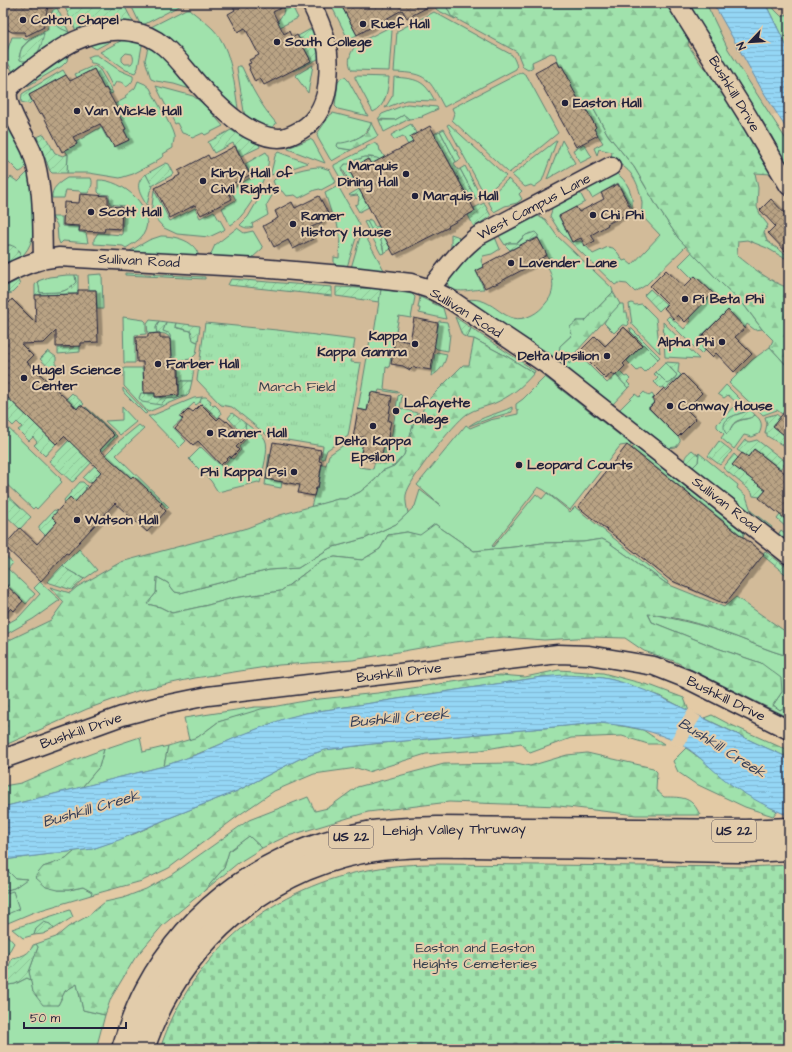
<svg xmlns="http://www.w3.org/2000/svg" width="792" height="1052" font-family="'Architects Daughter',sans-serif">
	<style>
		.built { fill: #d2bb99 }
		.grass { fill: #a0e2ac; stroke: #618274; fill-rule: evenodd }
		.forest { fill: url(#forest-firs); stroke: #618274 }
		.cemetery { fill: url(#cemetery-stones); stroke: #618274 }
		.park { fill: url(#park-tufts); stroke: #618274 }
		.garden { fill: url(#garden-furrows); stroke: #618274 }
		.water { fill: url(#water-rules); stroke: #668eab }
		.pier { fill: #e3caa5 }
		.building { fill: url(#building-cross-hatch); stroke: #22223b; filter: url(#shadow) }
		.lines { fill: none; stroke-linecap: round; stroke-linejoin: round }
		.minor-casing { stroke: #22223b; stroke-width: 21 }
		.highway-casing { stroke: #22223b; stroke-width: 25 }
		.minor { stroke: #e2ccab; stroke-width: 18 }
		.highway { stroke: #e2ccab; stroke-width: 22 }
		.poi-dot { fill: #22223b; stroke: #e2ccab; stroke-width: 1.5 }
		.labels { text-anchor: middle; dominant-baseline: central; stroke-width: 4; stroke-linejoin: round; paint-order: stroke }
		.shield { fill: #e2ccab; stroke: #5c555d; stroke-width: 1 }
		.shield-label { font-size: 13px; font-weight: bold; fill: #22223b }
		.poi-label { font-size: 14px; font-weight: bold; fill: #22223b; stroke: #e2ccab; text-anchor: start }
		.street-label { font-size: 14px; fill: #22223b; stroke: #e2ccab }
		.park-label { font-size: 14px; fill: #353f4c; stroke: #e2ccab }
		.water-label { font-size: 15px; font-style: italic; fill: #333d57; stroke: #e2ccab }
	</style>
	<defs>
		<pattern id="forest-firs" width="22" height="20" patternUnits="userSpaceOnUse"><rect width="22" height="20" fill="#a0e2ac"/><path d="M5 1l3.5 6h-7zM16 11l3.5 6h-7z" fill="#8ac295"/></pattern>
		<pattern id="cemetery-stones" width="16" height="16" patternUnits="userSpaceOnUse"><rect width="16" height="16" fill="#a0e2ac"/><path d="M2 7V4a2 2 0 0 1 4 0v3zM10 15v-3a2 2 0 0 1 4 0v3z" fill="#8ac295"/></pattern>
		<pattern id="park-tufts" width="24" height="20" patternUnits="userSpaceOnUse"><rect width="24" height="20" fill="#a0e2ac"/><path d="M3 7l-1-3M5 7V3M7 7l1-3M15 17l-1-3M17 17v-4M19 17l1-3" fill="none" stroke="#8ac295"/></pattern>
		<pattern id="garden-furrows" width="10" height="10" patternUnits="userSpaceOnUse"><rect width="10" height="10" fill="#a0e2ac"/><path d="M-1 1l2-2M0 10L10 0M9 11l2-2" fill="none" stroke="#8ac295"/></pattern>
		<pattern id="water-rules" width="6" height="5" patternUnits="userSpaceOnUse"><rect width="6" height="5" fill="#94d6f5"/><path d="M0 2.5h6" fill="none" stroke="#7fb7d3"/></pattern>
		<pattern id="building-cross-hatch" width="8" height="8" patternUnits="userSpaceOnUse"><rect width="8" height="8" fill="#b9a384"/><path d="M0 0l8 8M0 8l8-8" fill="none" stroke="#96846d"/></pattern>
		<filter id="shadow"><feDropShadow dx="4.5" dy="2.5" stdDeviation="0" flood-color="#0004"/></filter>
	</defs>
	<rect width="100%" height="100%" fill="#e3caa5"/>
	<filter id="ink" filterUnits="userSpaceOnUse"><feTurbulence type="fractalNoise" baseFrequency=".025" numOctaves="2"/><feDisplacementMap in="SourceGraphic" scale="8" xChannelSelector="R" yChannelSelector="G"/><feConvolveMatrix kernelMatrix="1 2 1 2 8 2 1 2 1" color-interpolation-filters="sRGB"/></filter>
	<g filter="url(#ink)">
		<!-- built -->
		<path class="built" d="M 3,3 L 789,3 L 789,107 L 750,127 L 789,194 L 789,710 L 625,629 L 544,631 L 193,669 L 3,735 Z"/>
		<!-- grass -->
		<g class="grass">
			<path d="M 130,3 L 185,3 L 143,25 L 140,24 Z"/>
			<path d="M 285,3 L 301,3 L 293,8 L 298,18 L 280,27 L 277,22 L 283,14 Z"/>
			<path d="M 332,3 L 340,3 L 357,35 L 351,38 L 346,35 L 333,9 Z"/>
			<path d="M 435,3 L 445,3 L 451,15 L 455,19 L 437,10 L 433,4 Z"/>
			<path d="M 682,3 L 706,3 L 728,49 L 789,144 L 789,169 L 769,131 Z"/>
			<path d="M 186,9 L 189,9 C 197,16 206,22 213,29 C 233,50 234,87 239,114 L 147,29 Z"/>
			<path d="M 434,12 L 512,55 C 514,59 518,65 516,69 L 444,107 C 429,79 428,73 394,72 L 397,31 Z"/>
			<path d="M 49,22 L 51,22 C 58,25 63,29 69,32 L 71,35 L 14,74 L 5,57 L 12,37 L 21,37 L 26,40 L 47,30 ZM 44,33 L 19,57 L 22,47 L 29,40 Z"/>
			<path d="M 390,27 L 392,31 L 389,71 L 352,70 C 346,61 351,50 358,43 Z"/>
			<path d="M 122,35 L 96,49 L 84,42 Z"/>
			<path d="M 128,37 L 143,40 L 138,68 L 135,73 L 126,70 L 100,52 ZM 126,53 L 132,54 C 134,58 134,61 131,64 L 125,64 L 122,61 L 122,57 Z"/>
			<path d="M 149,43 L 155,47 L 193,90 L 174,84 L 156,81 L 151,79 L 145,60 Z"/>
			<path d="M 69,49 L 67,61 L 62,66 L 24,88 L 22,85 Z"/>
			<path d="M 93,55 L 97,55 L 119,70 L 133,76 C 134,81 130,85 126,87 C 123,83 121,81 116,82 L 113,87 C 108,79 103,63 91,63 L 88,57 Z"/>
			<path d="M 313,65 L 308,93 L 297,78 L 296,75 Z"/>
			<path d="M 238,66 L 240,66 L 242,67 C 252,89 260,104 276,123 L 276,124 L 270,129 L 245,118 L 237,68 Z"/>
			<path d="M 522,72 L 527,76 L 558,133 L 509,173 L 452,120 L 454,113 L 452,108 Z"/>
			<path d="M 355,76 L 389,77 C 388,89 386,107 373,112 L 355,78 Z"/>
			<path d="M 345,77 L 348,80 L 368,116 L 338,109 L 335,106 L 338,82 L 341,78 Z"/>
			<path d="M 394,77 C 416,79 424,79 435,101 L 406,100 L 385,108 L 393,95 Z"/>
			<path d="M 138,81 L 145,84 L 150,88 C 156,101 171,124 174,136 C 175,140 172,144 173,148 L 163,154 L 164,156 L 156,161 L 156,162 L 133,174 L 120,178 L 89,173 L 67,173 L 68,155 L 65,150 L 77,144 L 76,142 L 101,127 L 107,138 L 109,138 L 114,147 L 129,140 L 124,130 L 126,129 L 116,109 L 117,108 L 115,104 L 126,98 L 125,96 L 135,88 Z"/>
			<path d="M 156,86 L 193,96 L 205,105 L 223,126 L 205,135 L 203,133 L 192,138 L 189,135 L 182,133 L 177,123 L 175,124 Z"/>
			<path d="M 407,104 L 437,107 L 438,109 L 422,116 L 423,117 L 409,119 L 404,115 L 395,120 L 378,119 L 382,114 Z"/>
			<path d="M 592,106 L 608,135 L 634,167 L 658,208 L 679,239 L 686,246 L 646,285 L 635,292 L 627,284 L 618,283 L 615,285 L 560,232 L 550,216 L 552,210 L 551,207 L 579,191 L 585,202 L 559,216 L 572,242 L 581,241 L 584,246 L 587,247 L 593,254 L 608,247 L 613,248 L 618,253 L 623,261 L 626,260 L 632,265 L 660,235 L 642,216 C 641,212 642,207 642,203 C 639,185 634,172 618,163 L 619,161 L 611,158 L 612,152 L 599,149 L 597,155 L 594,148 L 603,143 L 594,129 L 596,127 L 586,109 Z"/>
			<path d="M 3,110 L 28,162 C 27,166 24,171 19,172 L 3,156 Z"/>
			<path d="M 333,113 L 372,123 C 366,135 355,141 342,144 L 339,148 L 351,150 L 332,161 L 330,159 L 318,138 L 317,134 L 330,115 Z"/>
			<path d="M 411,124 L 416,133 L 410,137 L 414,144 L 408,145 L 403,136 L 394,140 L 391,135 Z"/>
			<path d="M 449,124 L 506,176 L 485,195 L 447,125 Z"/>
			<path d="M 444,129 L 461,159 L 456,162 L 440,131 Z"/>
			<path d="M 310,139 L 313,141 L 325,163 L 288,149 L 288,148 Z"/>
			<path d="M 557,140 L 542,181 L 534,187 L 531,185 L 525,187 L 512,175 Z"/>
			<path d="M 562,140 L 575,163 L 547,179 Z"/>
			<path d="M 374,143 L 379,146 L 380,151 L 381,151 L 385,158 L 380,160 C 366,152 353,161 342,171 L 348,182 L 345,186 L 334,167 L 334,165 L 367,148 L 366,147 Z"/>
			<path d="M 584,144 L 592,157 L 580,163 L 573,150 Z"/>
			<path d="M 266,152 C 278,163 244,221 230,225 L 222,208 L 236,200 L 230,189 L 252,177 L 245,164 Z"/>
			<path d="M 278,152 L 308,163 L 271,175 L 271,173 L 275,156 Z"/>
			<path d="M 465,166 L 481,197 L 476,199 L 460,169 Z"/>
			<path d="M 321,167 L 330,170 L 336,182 L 321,190 L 320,189 L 315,190 L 299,198 L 295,195 L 286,196 L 282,191 L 277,190 L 273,181 L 275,179 C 289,173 305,167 321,167 Z"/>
			<path d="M 28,172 L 31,172 C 33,197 42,239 21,257 L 20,251 L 10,245 L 3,246 L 3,185 L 11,177 L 18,182 Z"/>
			<path d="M 616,173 C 627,180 634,195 632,208 L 618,183 L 592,198 L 584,184 Z"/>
			<path d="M 146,174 L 153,187 L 150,191 L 147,206 C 141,195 132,184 146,174 Z"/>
			<path d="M 67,178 L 91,178 C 94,184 90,189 88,193 L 81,193 L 80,191 L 66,190 L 64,198 L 52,198 C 51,188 59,183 67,178 Z"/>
			<path d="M 508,179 L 522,191 L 519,194 L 522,199 L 517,203 L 505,206 L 494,212 L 487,199 Z"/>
			<path d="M 98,180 C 122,179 159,209 143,235 C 139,241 132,244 126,248 L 123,246 L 94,244 L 94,239 L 98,233 L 122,235 L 124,206 L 110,204 L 109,195 L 100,194 L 98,192 Z"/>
			<path d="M 266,186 L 270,188 L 273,194 L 266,206 L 268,215 L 252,224 L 253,227 C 248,229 244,228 240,225 L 248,217 Z"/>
			<path d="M 338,186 L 360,225 L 347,267 L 334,267 L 334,257 L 339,258 L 340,234 L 336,220 L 332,215 L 325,193 Z"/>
			<path d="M 154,190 L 170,221 L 195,208 L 200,218 L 214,211 L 219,220 L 220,220 L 225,229 L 224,230 L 209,237 L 177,234 L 164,228 L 151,214 Z"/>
			<path d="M 536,214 L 541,218 L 545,219 L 557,236 L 612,288 L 613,292 L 585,321 L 577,321 L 572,335 L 560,346 L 566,355 L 574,360 L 576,352 L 607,383 L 616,375 L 628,388 L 612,405 L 533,344 L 466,300 C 496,294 503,330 532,315 C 538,312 542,308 546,303 C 558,289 552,274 544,260 L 547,263 L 550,261 L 538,238 L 538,235 L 530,233 L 522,238 L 517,243 L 509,243 L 505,245 L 499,236 L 500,233 Z"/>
			<path d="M 52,217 L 62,217 L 62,226 L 79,227 L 79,232 L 86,233 L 88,243 L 63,241 L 60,244 L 58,239 L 57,225 Z"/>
			<path d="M 367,221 C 370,227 371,225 375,229 C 380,233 383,248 384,253 L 381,254 L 364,222 Z"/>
			<path d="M 237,228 L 244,233 L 253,231 L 263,248 L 252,258 L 250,262 L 209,258 L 215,245 Z"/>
			<path d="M 362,230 L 384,270 L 351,268 Z"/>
			<path d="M 161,236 C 176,236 197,241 199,258 L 132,252 L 130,251 L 149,240 Z"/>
			<path d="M 495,237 L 500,249 L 492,254 L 483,256 L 481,261 L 484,267 L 476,271 L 484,289 C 473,289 447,297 447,280 L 466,253 Z"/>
			<path d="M 692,252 L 719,281 L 744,305 L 762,329 L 755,330 L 747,324 L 745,328 L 728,310 L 700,337 L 706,343 L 702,347 L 705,350 L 701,354 L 666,319 L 669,316 L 684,329 L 691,321 L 689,318 L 713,293 L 695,276 L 692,278 L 679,265 Z"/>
			<path d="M 102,274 L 103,309 L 97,309 L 96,290 L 89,290 L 88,275 Z"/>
			<path d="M 67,275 L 75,275 L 76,282 C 63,296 56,291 40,293 L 38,281 L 49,277 Z"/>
			<path d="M 381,289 L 412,294 L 415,297 L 411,318 L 399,316 L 395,336 L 374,333 Z"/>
			<path d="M 420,297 L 443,308 L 446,319 L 419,313 L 420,308 L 418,308 Z"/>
			<path d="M 632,303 L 635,305 L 642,304 L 656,318 L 660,353 L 632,324 L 629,304 Z"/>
			<path d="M 620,304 L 623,304 L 624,312 L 627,312 L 629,324 L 627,326 L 625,325 L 622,325 L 614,333 L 604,323 L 608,316 Z"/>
			<path d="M 123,317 L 144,320 L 146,322 L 146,334 L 135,335 L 135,363 L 124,363 Z"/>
			<path d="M 150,320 L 159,321 L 156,328 L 157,333 L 148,334 L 147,324 Z"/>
			<path d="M 439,321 L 447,322 L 450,334 L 448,351 L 437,349 L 434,346 Z"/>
			<path d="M 166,322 L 176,323 L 175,326 L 177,328 L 191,331 C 193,336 191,341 198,342 L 196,354 L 191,359 L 176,361 L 176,358 L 172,358 L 171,335 L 163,331 L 163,330 L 165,326 Z"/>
			<path d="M 663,322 L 699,359 L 665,357 Z"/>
			<path d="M 471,328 L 535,371 L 534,373 L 508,357 L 474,339 L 467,338 Z"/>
			<path d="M 373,336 L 394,340 L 389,368 L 386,367 L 384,389 L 399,392 L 397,393 L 379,390 L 378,393 L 371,392 L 367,411 L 358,409 L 370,340 L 373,340 Z"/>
			<path d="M 643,344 L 658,359 L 645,372 L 641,368 L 637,371 L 627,361 Z"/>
			<path d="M 770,347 L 789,368 L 789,405 L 782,414 L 777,410 L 763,415 L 729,383 L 752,360 Z"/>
			<path d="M 437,352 L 447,354 C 445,364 440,372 431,376 L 435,354 Z"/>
			<path d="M 665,363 L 677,375 L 670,384 L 668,384 L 656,372 Z"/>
			<path d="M 181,365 C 196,365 194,368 192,381 L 180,381 L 179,366 Z"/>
			<path d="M 124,368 L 143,368 L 144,393 L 162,402 C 167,398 169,397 175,399 L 184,395 L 187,396 L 148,412 L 124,386 Z"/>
			<path d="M 545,377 L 632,445 L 629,447 L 627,445 L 620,446 L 570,510 L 544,490 L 538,487 L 492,546 L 493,547 L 536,494 L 542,499 L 547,493 L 570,512 L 575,507 L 668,582 L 667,584 L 608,542 L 602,539 L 583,542 L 542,543 L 514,547 L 474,551 L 435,524 L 420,536 L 407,532 L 388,535 L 380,549 L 362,560 L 335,557 L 322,560 L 281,591 L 233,598 L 208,605 L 172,613 L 160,607 L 147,604 L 156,593 L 157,577 L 168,583 L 175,592 L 180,593 L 269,570 L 298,568 L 330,548 L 366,538 L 396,524 L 415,506 L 420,490 L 441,506 L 417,485 L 466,425 L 470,428 L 490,420 L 518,414 L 518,410 L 516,409 L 516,404 L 523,399 Z"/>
			<path d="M 726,385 L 750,409 L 729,418 L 730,431 C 734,417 746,422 755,415 C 762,420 763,426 759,434 L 752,437 L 744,435 L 734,449 L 721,438 L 724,434 L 717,427 L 717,424 L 737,403 L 728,395 L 724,398 L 718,394 Z"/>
			<path d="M 123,388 L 147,413 L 145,414 L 125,394 L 123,391 Z"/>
			<path d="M 644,392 L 649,396 L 652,394 L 654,397 L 652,399 L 654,402 L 648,408 L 680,439 L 680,442 L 676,447 L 667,448 L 619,410 L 635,394 L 639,397 Z"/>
			<path d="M 400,394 L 402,396 L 400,408 L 417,413 L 404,455 L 394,466 L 382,471 L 375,480 L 360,492 L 345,499 L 338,499 L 311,507 L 316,488 L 318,488 L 322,465 L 326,465 L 329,455 L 354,438 L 363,439 L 359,467 L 373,469 L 375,461 L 384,441 L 390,442 L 391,439 L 398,396 Z"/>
			<path d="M 202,397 L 200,402 L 196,405 L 194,403 L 180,416 L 182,419 L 173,427 L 186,441 L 179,448 L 148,416 L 151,416 L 194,398 Z"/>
			<path d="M 122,407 L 136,422 L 120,435 L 105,421 L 122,420 Z"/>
			<path d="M 3,423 L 61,479 L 60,480 L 62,482 L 37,509 L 35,507 L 33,509 L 3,481 Z"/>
			<path d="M 245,423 C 251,428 261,433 265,439 C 270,448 262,473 260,483 L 258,482 L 218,492 L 211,481 L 189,459 L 201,447 L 222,467 L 230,458 L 233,459 L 241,450 L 239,447 L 247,438 L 243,434 L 246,431 Z"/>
			<path d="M 139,425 L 144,429 L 116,455 L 169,507 L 167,509 L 162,503 L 133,476 L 131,478 L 112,461 L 101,459 L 118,442 Z"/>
			<path d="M 634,446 L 744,533 L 743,537 L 632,449 Z"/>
			<path d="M 699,453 L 738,485 L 737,488 L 746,496 L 751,511 L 772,527 L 771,529 L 692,468 L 698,462 Z"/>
			<path d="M 269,454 L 270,454 L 266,479 L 282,482 L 281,488 L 265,485 Z"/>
			<path d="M 79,549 L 97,570 L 84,579 L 68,570 L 63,565 Z"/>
			<path d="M 3,554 L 13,563 L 8,569 L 35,594 L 26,604 L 3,582 Z"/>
			<path d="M 40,582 L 60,600 L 33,619 L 3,636 L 3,629 L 10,622 L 19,617 L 40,594 L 34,588 Z"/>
			<path d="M 648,613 C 674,619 700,624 725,633 C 747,640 767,651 789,656 L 789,704 L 780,710 L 773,705 L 782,692 L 761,663 L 717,648 L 652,622 Z"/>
			<path d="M 255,707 L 273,707 L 218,722 L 198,737 L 189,740 L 184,718 Z"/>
			<path d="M 140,737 L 143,752 L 168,746 L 164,766 L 82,787 L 99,767 L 104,749 Z"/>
			<path d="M 249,836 L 262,848 L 238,863 L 204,891 L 224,868 L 229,851 Z"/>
			<path d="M 75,851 L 66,859 L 43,867 L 58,890 L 69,890 L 83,887 L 93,892 L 91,895 L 34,912 L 3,925 L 3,891 L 14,888 L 26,879 L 15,878 L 3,866 L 3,860 Z"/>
			<path d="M 70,910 L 73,917 L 54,929 L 50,924 L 36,929 L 34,935 L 23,938 L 12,929 Z"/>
			<path d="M 5,933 L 14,943 L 6,957 L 3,957 L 3,934 Z"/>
			<path d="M 27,978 L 31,980 L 33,992 L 58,1005 L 65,991 L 77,984 L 83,1010 L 105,1015 L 96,1049 L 3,1049 L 3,980 L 8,985 L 15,984 Z"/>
		</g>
		<!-- forest -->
		<g class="forest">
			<path d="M 445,3 L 666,3 L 690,33 L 688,45 L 703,67 L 712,71 L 772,167 L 771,174 L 755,173 L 758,188 L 757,207 L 761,216 L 768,225 L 764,232 L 767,241 L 788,256 L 784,258 L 767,248 L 747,240 L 738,241 L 737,255 C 751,267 772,283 789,288 L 789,368 L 770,347 L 773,340 L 762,329 L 744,305 L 719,281 L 679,239 L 658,208 L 634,167 L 608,135 L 592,106 L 584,110 L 570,84 L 571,83 L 562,66 L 560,67 L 555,54 L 551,53 L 532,62 L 533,67 L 528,70 L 523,67 L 517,52 L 451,16 Z"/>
			<path d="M 765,3 L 770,3 L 775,10 L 782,17 L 789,13 L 789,51 Z"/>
			<path d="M 404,115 L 409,119 L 384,132 L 379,120 L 395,120 Z"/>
			<path d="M 371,123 L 378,136 L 351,150 L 339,148 L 337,146 L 338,143 C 346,144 365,136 369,130 C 369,129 371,124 371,123 Z"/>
			<path d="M 613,292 L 620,304 L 576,352 L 574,360 L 569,364 L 566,355 L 559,352 L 560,346 L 572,335 L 570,327 L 577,321 L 585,321 Z"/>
			<path d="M 474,339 L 508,357 L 534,373 C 521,388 511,396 493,404 C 484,407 475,409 467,414 C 454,423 409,479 406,495 C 405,500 407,508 408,513 L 396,524 L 366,538 L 330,548 L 298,568 L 269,570 L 180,593 L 175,592 L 168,583 L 157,577 L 156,593 L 147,604 L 160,607 L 172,613 L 208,605 L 233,598 L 281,591 L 322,560 L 335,557 L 362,560 L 380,549 L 388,535 L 407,532 L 420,535 L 435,524 L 474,551 L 514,547 L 542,543 L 583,542 L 602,539 L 608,542 L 667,584 L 724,607 L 736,597 L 789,634 L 789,656 C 767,651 747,640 725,633 C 701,624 673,616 648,614 L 652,622 L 717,648 L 761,663 L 781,678 L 782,692 L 773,705 L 780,710 L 789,704 L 789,718 L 674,661 L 644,651 L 625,638 L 592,637 L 544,640 L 504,637 L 454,642 L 353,660 L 279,665 L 195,678 L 140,690 L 87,709 L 3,746 L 3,643 L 51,620 L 64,602 L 50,587 L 70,593 L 77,587 L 121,562 L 247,528 L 280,515 L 338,499 L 345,499 L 360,492 L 375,480 L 382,471 L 394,466 L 404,455 L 417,413 L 422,413 L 425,403 L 463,365 L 469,365 Z"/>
			<path d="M 559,670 L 603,673 L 652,686 L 684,698 L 689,711 L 662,697 L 633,687 L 613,680 L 591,676 L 542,677 L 306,713 C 257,725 212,751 164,766 L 168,746 L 198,737 L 218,722 L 261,709 L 310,700 L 378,693 L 500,675 L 525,677 Z"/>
			<path d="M 712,715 L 727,723 L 789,751 L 789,758 L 762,746 L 704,718 Z"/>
			<path d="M 597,723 L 612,724 L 643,730 L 664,744 L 648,744 L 622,736 L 571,738 L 530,753 L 521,743 L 481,750 L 426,754 L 368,772 L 357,768 L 314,774 L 274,791 L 242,813 L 169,868 L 142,881 L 91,895 L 92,892 L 83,887 L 69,890 L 58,890 L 46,887 L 35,877 L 43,867 L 66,859 L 75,851 L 92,849 L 134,834 L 169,818 L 237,791 L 299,759 L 324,750 L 372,744 Z"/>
			<path d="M 686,748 L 704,761 L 732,785 L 777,811 L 773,816 L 745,807 L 694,783 L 678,772 L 673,761 Z"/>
			<path d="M 104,749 L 99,767 L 82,787 L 3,807 L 3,786 L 21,783 L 77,759 Z"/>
			<path d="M 587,753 L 653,768 L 657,772 L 656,790 L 664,797 C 683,797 692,797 700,815 L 636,815 L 559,806 L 449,802 L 368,812 L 285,837 L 262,848 L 249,836 L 229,851 L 224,868 L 204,891 L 163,925 L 135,958 L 111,998 L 105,1015 L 83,1010 L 77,984 L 65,991 L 58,1005 L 43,1005 L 33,992 L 29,972 L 38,947 L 36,944 L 56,937 L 68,927 L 88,916 L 105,902 L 123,898 L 146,889 L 171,875 L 249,820 L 308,797 L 315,811 L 328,808 L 357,787 L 444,764 L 516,763 L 530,766 L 567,755 Z"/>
			<path d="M 3,866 L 15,878 L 27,879 L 14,888 L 3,891 Z"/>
		</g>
		<!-- cemetery -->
		<path class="cemetery" d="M 437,864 L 746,867 L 789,865 L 789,1049 L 160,1049 C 192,952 274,885 374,869 C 395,865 416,864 437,864 Z"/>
		<!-- park -->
		<g class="park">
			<path d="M 205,323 L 277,330 L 355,340 L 351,362 L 361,363 L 348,436 L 327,450 L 324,459 L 321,459 L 323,446 L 269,437 L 232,407 L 221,405 L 197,380 Z"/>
			<path d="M 13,891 L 19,909 L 3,916 L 3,894 Z"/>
		</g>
		<!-- garden -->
		<g class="garden">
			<path d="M 63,3 L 123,3 L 134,24 L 77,33 Z"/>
			<path d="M 57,8 L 69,32 L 62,29 L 51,22 L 50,17 L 53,10 Z"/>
			<path d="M 316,26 L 324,56 L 294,71 L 293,70 L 311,61 L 298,36 Z"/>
			<path d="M 44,33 C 42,45 36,66 20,60 C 18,44 32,39 44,33 Z"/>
			<path d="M 93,66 L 95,66 L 100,70 L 113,93 L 110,94 L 106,88 L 104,89 L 94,69 L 77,78 L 75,74 Z"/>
			<path d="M 63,70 L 66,75 L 29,95 L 32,101 L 29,104 L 21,102 L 22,94 L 25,92 Z"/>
			<path d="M 231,130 L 242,137 L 259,144 L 260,147 L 241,156 L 235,145 L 234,145 L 233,143 L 214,153 L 208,142 Z"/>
			<path d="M 440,131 L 456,162 L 454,163 L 458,170 L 460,169 L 476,199 L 471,202 L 434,134 Z"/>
			<path d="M 44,134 L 55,153 L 63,156 L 68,154 L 67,173 L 52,173 L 50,171 L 37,137 Z"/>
			<path d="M 365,157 L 377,158 L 380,160 L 372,167 L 368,159 L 349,169 L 357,185 L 347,190 L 345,186 L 348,184 L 348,179 L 342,168 L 345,164 L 349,164 L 355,160 Z"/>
			<path d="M 166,163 L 169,164 L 174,174 L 152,186 L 146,174 Z"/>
			<path d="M 359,189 L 369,207 L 359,212 L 355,205 L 358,204 L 359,197 L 357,195 L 350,196 L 349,195 Z"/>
			<path d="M 484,203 L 491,216 L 474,227 L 468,215 L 475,211 L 474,208 Z"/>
			<path d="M 369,219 L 372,221 L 375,227 L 379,226 L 391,249 L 384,253 C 383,245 380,237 375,229 L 372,231 L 367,221 Z"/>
			<path d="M 535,232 L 538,235 L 538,237 L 510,250 L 505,245 L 509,243 L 518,243 L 526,235 Z"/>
			<path d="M 451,234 L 457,236 L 461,240 L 451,250 Z"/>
			<path d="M 10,245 C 17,247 19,250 21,257 L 3,267 L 3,246 Z"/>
			<path d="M 125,273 L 205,277 L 205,279 L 125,275 Z"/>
			<path d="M 75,275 L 78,275 L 78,294 L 35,295 L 35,285 L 38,281 L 40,293 C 56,291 63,296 76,282 Z"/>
			<path d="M 231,279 L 332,287 L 332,296 L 228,285 Z"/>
			<path d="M 18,280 L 20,285 L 12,293 L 7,294 L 3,296 L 3,288 Z"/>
			<path d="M 336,287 L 381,289 L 379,302 L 336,296 Z"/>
			<path d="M 650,289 L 666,304 L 659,311 L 644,295 Z"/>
			<path d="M 455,317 L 471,328 L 467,338 L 462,335 Z"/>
			<path d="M 159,321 L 166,322 L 163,331 L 171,334 L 171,337 L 168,336 L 165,334 L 157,333 L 156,328 Z"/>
			<path d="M 176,323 L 200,326 L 198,342 L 193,340 L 191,331 L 175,327 Z"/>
			<path d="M 629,328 L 632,329 L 660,357 L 658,359 L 630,331 L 631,330 Z"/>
			<path d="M 74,346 L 80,346 L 80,352 L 58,354 L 58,348 L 73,348 Z"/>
			<path d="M 48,351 L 56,357 L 56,374 L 40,359 Z"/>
			<path d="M 665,362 L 679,363 L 678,372 L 681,375 L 666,389 L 664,387 L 660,388 L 654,382 L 658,378 L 654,374 L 656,372 L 668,384 L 673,381 L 677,375 Z"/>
			<path d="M 620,372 L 625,377 L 627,376 L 630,379 L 627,382 L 631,386 L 628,388 L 616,375 Z"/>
			<path d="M 180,381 L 192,381 L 189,394 L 187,396 L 184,395 L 175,399 C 169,397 164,399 161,405 L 142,402 L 139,398 L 141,393 L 155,393 L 156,398 L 179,395 Z"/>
			<path d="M 3,393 L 56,444 L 45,456 L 34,445 L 37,442 L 33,437 L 29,441 L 18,430 L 22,427 L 17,422 L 13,426 L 3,416 L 6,412 L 3,409 Z"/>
			<path d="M 72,393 L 84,404 L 82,406 L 80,405 L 77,409 L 66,399 Z"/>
			<path d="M 202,397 L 206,397 L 211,401 L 210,403 L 213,406 L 215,405 L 219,409 L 221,414 L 218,418 L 200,402 Z"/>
			<path d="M 86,407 L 117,436 L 74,481 L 72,482 L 49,461 L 69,440 L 90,461 L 114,435 L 88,411 L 85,409 Z"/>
			<path d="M 512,407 L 512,412 L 494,417 L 469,426 C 482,416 498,414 512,407 Z"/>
			<path d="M 750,409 L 755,415 C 749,420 743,418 737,421 C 731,424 731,430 727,434 L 725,432 C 719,414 742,416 750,409 Z"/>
			<path d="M 232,413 L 245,423 L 246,432 L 243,434 L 228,418 Z"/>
			<path d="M 776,414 L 780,417 L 773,426 L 789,439 L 789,449 L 767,436 L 767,433 L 765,433 L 767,424 L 765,417 Z"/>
			<path d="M 745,440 L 749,442 L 757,440 L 786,462 L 780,469 L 754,449 L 748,457 L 737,450 Z"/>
			<path d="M 719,441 L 732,451 L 720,465 L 708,456 Z"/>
			<path d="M 692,450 L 698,455 L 699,453 L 698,462 L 692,468 C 683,461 682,458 692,450 Z"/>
			<path d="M 734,454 L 738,458 L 733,465 L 766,490 L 760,497 L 753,496 L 752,492 L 723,468 Z"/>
			<path d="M 101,459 L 107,465 L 91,483 L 91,482 L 89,483 L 83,478 Z"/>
			<path d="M 80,482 L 83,482 L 87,486 L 85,488 L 87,490 L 75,502 L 70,497 L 65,503 L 64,500 Z"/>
			<path d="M 5,493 L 31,517 L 20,529 L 3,513 L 3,495 Z"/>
			<path d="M 54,510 L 58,511 L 57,522 L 45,535 L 39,529 L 39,526 Z"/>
			<path d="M 780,515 L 789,522 L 789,530 L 777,519 Z"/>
			<path d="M 781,530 L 789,536 L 789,544 L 778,535 Z"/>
			<path d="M 765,551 L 789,569 L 789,577 L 762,555 Z"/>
			<path d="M 63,565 L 68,570 L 84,579 L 72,590 L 47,582 Z"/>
			<path d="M 44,922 L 50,924 L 54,929 L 43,934 L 34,935 L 36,929 Z"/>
			<path d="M 36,944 L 38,947 L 29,972 L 31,980 L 27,978 L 15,984 L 8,985 L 3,980 L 3,977 L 6,974 L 12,958 C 22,956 29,955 33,945 Z"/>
		</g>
		<!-- water -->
		<g class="water">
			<path d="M 713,3 L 765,3 L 789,51 L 789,133 L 761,88 Z"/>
			<path d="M 564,675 C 581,676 597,676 613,680 C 642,687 669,701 695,714 C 726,729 757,744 789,758 L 789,816 C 770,808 750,798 733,786 C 717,775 705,761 690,750 C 663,732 629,725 597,723 L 372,744 L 324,750 L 299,759 L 237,791 L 169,818 L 119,840 L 92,849 L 3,860 L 3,807 L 164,766 L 201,753 L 244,734 L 286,718 L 306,713 L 542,677 Z"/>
		</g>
		<!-- pier -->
		<path class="pier" d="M 689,709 L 701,717 L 682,748 L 669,742 Z"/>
		<!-- building -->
		<g class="building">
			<path d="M 3,3 L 49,3 L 45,18 L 42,22 L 44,27 L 26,36 L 24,32 L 12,32 L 3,27 Z"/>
			<path d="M 231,3 L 291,3 L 273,12 L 284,34 L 289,31 L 292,38 L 297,35 L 311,61 L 264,85 L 260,78 L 255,82 L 249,69 L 250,68 L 248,64 L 251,63 L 249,60 L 259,55 L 245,28 L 238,32 L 228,14 L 235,10 Z"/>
			<path d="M 340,3 L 436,3 L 407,18 L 402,10 L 357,35 Z"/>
			<path d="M 557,61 L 560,67 L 562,66 L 571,83 L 570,84 L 584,110 L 586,109 L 596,127 L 594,129 L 598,135 L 576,147 L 535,73 Z"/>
			<path d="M 94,69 L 104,89 L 106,88 L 117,108 L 116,109 L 126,129 L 124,130 L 129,140 L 114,147 L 109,138 L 108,138 L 100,124 L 73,137 L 77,144 L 62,152 L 42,113 L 39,114 L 29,95 L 66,75 L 70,81 Z"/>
			<path d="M 430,126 L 475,211 L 448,226 L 449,227 L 394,255 L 349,170 L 368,159 L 371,164 L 413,142 L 410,137 Z"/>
			<path d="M 235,146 L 250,175 L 226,187 L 232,199 L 201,215 L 195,205 L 170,218 L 155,188 L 180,175 L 178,171 L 208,155 L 210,159 Z"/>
			<path d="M 618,184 L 631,209 L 626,212 L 627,214 L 607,224 L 608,225 L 591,235 L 595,241 L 585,246 L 581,238 L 572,242 L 559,216 L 576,207 L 579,212 L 604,199 L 601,193 Z"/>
			<path d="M 80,194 L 108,196 L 108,206 L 122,207 L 121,229 L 105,228 L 104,232 L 79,231 L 80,226 L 63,225 L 64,202 L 79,203 Z"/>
			<path d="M 319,196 L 329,215 L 321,220 L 322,222 L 308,229 L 313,239 L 293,249 L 288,240 L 274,247 L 263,226 L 278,218 L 275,211 L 292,202 L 295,208 Z"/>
			<path d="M 771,199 L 789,218 L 789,255 L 768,233 L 775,226 L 760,210 Z"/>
			<path d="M 538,238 L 547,255 L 538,260 L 539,261 L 494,285 L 493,284 L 485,288 L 476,271 L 484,267 L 483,265 L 528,241 L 529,242 Z"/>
			<path d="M 666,270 L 684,287 L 695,276 L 713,293 L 685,322 L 678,315 L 674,319 L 664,308 L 668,304 L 650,286 Z"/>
			<path d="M 78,290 L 96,290 L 98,342 L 81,343 L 81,346 L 56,347 L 56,331 L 44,343 L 21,344 L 33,356 L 27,362 L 77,409 L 80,405 L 88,410 L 114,435 L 100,450 L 131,478 L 133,476 L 162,503 L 160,505 L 166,511 L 147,532 L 115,503 L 68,554 L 66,553 L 41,581 L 4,546 L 20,528 L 37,544 L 57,522 L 52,517 L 70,497 L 75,502 L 101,472 L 64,436 L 56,444 L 3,393 L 3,298 L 9,303 L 12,299 L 36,323 L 35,295 L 78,294 Z"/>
			<path d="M 728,310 L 745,328 L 735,337 L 752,354 L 734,372 L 716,353 L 712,357 L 702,347 L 706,343 L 700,338 Z"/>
			<path d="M 414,318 L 438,323 L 431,370 L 413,367 L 410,370 L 403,366 L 391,364 L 395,339 L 410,342 Z"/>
			<path d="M 624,327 L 642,345 L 623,364 L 625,366 L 615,376 L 611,373 L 606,379 L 579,352 L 595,336 L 605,346 Z"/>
			<path d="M 160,333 L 160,338 L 171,338 L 172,358 L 175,358 L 175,368 L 178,368 L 179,395 L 155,397 L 155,393 L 144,393 L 143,362 L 137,362 L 136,337 L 148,337 L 148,334 Z"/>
			<path d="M 683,374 L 702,393 L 686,409 L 696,419 L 678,437 L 649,408 L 655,402 L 653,399 L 664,388 L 666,391 Z"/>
			<path d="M 371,392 L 392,396 L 388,421 L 391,421 L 389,430 L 388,438 L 385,438 L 381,462 L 360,458 L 364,437 L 353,438 L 358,409 L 367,411 Z"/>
			<path d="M 201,404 L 217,420 L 220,417 L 226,422 L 227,421 L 244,439 L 236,447 L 239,450 L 231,458 L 230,456 L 221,465 L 198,441 L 193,445 L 175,428 L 183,419 L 181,417 L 189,409 L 193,412 Z"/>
			<path d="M 789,406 L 789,439 L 773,426 Z"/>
			<path d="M 273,442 L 321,450 L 319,461 L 322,462 L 318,488 L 316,488 L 314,496 L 298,493 L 300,485 L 266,479 Z"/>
			<path d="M 627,445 L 764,554 L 725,604 L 670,580 L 578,507 Z"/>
			<path d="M 754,449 L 786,474 L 785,476 L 789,479 L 789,522 L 759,498 L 766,490 L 732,465 L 742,453 L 748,457 Z"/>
			<path d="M 3,582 L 23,601 L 14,611 L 11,608 L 3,617 Z"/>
		</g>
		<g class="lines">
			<defs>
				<g id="minor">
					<path d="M 677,3 L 747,115 L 789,186"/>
					<path d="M 43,259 C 42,225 44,184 32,152 C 26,137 5,107 8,92 C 9,88 12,86 15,82 C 51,55 84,24 133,32 C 164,36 180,64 200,86 C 218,106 249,138 279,138 C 287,138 294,134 301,130 C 319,119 327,99 328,79 C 331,48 324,30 311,3"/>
					<path d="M 3,276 C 22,265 38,259 59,257 L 259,268 L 342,275 L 411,283 L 430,289 L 448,298 L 546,364 L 789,555"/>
					<path d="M 430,289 C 445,270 459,250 478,236 L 611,166"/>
					<path d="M 3,759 L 122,716 L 160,706 L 208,696 L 558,654 L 589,655 L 654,666 L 687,679 L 789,730"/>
				</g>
				<g id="highway">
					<path d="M 123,1049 C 129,1029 136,1009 146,990 C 191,905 273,849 367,833 C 390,829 413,829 437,828 L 745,831 L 789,829"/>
					<path d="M 143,1049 C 178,943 268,864 380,849 C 426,844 473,846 519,847 C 595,847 670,850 746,851 L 789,849"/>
				</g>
			</defs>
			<!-- minor casing -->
			<use href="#minor" class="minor-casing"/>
			<!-- highway casing -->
			<use href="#highway" class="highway-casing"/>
			<!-- minor -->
			<use href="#minor" class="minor"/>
			<!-- highway -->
			<use href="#highway" class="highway"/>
		</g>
	</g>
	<!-- markers -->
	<g class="poi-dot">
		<circle cx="23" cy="20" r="4"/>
		<circle cx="363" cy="24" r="4"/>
		<circle cx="277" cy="42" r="4"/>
		<circle cx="565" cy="103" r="4"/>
		<circle cx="77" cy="111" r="4"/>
		<circle cx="406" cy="174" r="4"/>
		<circle cx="203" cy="181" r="4"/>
		<circle cx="415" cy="196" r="4"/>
		<circle cx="91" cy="212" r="4"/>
		<circle cx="593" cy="215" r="4"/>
		<circle cx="293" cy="224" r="4"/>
		<circle cx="511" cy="263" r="4"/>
		<circle cx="685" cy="299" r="4"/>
		<circle cx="722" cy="342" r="4"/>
		<circle cx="415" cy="344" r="4"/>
		<circle cx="607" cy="356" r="4"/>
		<circle cx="158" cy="364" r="4"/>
		<circle cx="24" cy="378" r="4"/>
		<circle cx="670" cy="406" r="4"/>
		<circle cx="396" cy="411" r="4"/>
		<circle cx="373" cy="426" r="4"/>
		<circle cx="210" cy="433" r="4"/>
		<circle cx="519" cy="465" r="4"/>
		<circle cx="294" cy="472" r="4"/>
		<circle cx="77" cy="520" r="4"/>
	</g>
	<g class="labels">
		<!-- shield labels -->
		<g class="shield">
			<rect x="712" y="820" width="44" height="22" rx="3"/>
			<rect x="329" y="826" width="44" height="22" rx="3"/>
		</g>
		<g class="shield-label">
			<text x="734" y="831">US 22</text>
			<text x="351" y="837">US 22</text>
		</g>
		<!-- poi labels -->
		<g class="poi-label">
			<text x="31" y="20">Colton Chapel</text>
			<text x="371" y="24">Ruef Hall</text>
			<text x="285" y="42">South College</text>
			<text x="573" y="103">Easton Hall</text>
			<text x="85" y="111">Van Wickle Hall</text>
			<text x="398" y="166" text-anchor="end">Marquis<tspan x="398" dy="16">Dining Hall</tspan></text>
			<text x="211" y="173">Kirby Hall of<tspan x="211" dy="16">Civil Rights</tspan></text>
			<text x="423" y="196">Marquis Hall</text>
			<text x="99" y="212">Scott Hall</text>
			<text x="601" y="215">Chi Phi</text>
			<text x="301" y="216">Ramer<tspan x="301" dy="16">History House</tspan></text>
			<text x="519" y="263">Lavender Lane</text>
			<text x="693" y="299">Pi Beta Phi</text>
			<text x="407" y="336" text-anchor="end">Kappa<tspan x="407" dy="16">Kappa Gamma</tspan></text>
			<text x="714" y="342" text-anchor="end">Alpha Phi</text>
			<text x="599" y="356" text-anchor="end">Delta Upsilion</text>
			<text x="166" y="364">Farber Hall</text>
			<text x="32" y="370">Hugel Science<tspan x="32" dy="16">Center</tspan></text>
			<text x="404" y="403">Lafayette<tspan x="404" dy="16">College</tspan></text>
			<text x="678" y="406">Conway House</text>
			<text x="218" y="433">Ramer Hall</text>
			<text x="373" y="441" text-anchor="middle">Delta Kappa<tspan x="373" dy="16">Epsilon</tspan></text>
			<text x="527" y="465">Leopard Courts</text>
			<text x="286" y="472" text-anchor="end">Phi Kappa Psi</text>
			<text x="85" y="520">Watson Hall</text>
		</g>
		<!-- street labels -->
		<g class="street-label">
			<text transform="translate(734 94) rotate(59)">Bushkill Drive</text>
			<text transform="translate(534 207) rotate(-28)">West Campus Lane</text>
			<text transform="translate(139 261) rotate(3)">Sullivan Road</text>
			<text transform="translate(466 313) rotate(32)">Sullivan Road</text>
			<text transform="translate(726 505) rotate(38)">Sullivan Road</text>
			<text transform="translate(399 673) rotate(-7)">Bushkill Drive</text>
			<text transform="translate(726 699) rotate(26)">Bushkill Drive</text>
			<text transform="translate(81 731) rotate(-19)">Bushkill Drive</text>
			<text transform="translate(454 830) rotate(-1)">Lehigh Valley Thruway</text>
		</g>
		<!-- park labels -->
		<g class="park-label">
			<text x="297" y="387">March Field</text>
			<text x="475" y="948">Easton and Easton<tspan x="475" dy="16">Heights Cemeteries</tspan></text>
		</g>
		<!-- water labels -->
		<g class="water-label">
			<text transform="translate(399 718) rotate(-5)">Bushkill Creek</text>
			<text transform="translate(722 748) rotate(32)">Bushkill Creek</text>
			<text transform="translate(91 809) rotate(-16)">Bushkill Creek</text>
		</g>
	</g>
	<!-- margin -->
	<rect width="792" height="1052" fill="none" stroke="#e2ccab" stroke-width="16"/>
	<rect x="8" y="8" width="776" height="1036" fill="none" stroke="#22223b" stroke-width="1.5" filter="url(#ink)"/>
	<!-- north arrow -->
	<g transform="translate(750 42) rotate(245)" stroke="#e2ccab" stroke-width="3" paint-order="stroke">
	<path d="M0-3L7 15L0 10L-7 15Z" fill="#22223b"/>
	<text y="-6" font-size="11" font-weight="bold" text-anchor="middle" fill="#22223b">N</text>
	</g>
	<!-- scale -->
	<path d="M24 1022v6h102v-6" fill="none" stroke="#22223b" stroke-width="2"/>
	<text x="30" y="1022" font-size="12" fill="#22223b" stroke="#e2ccab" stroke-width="3" paint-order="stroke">50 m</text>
</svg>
